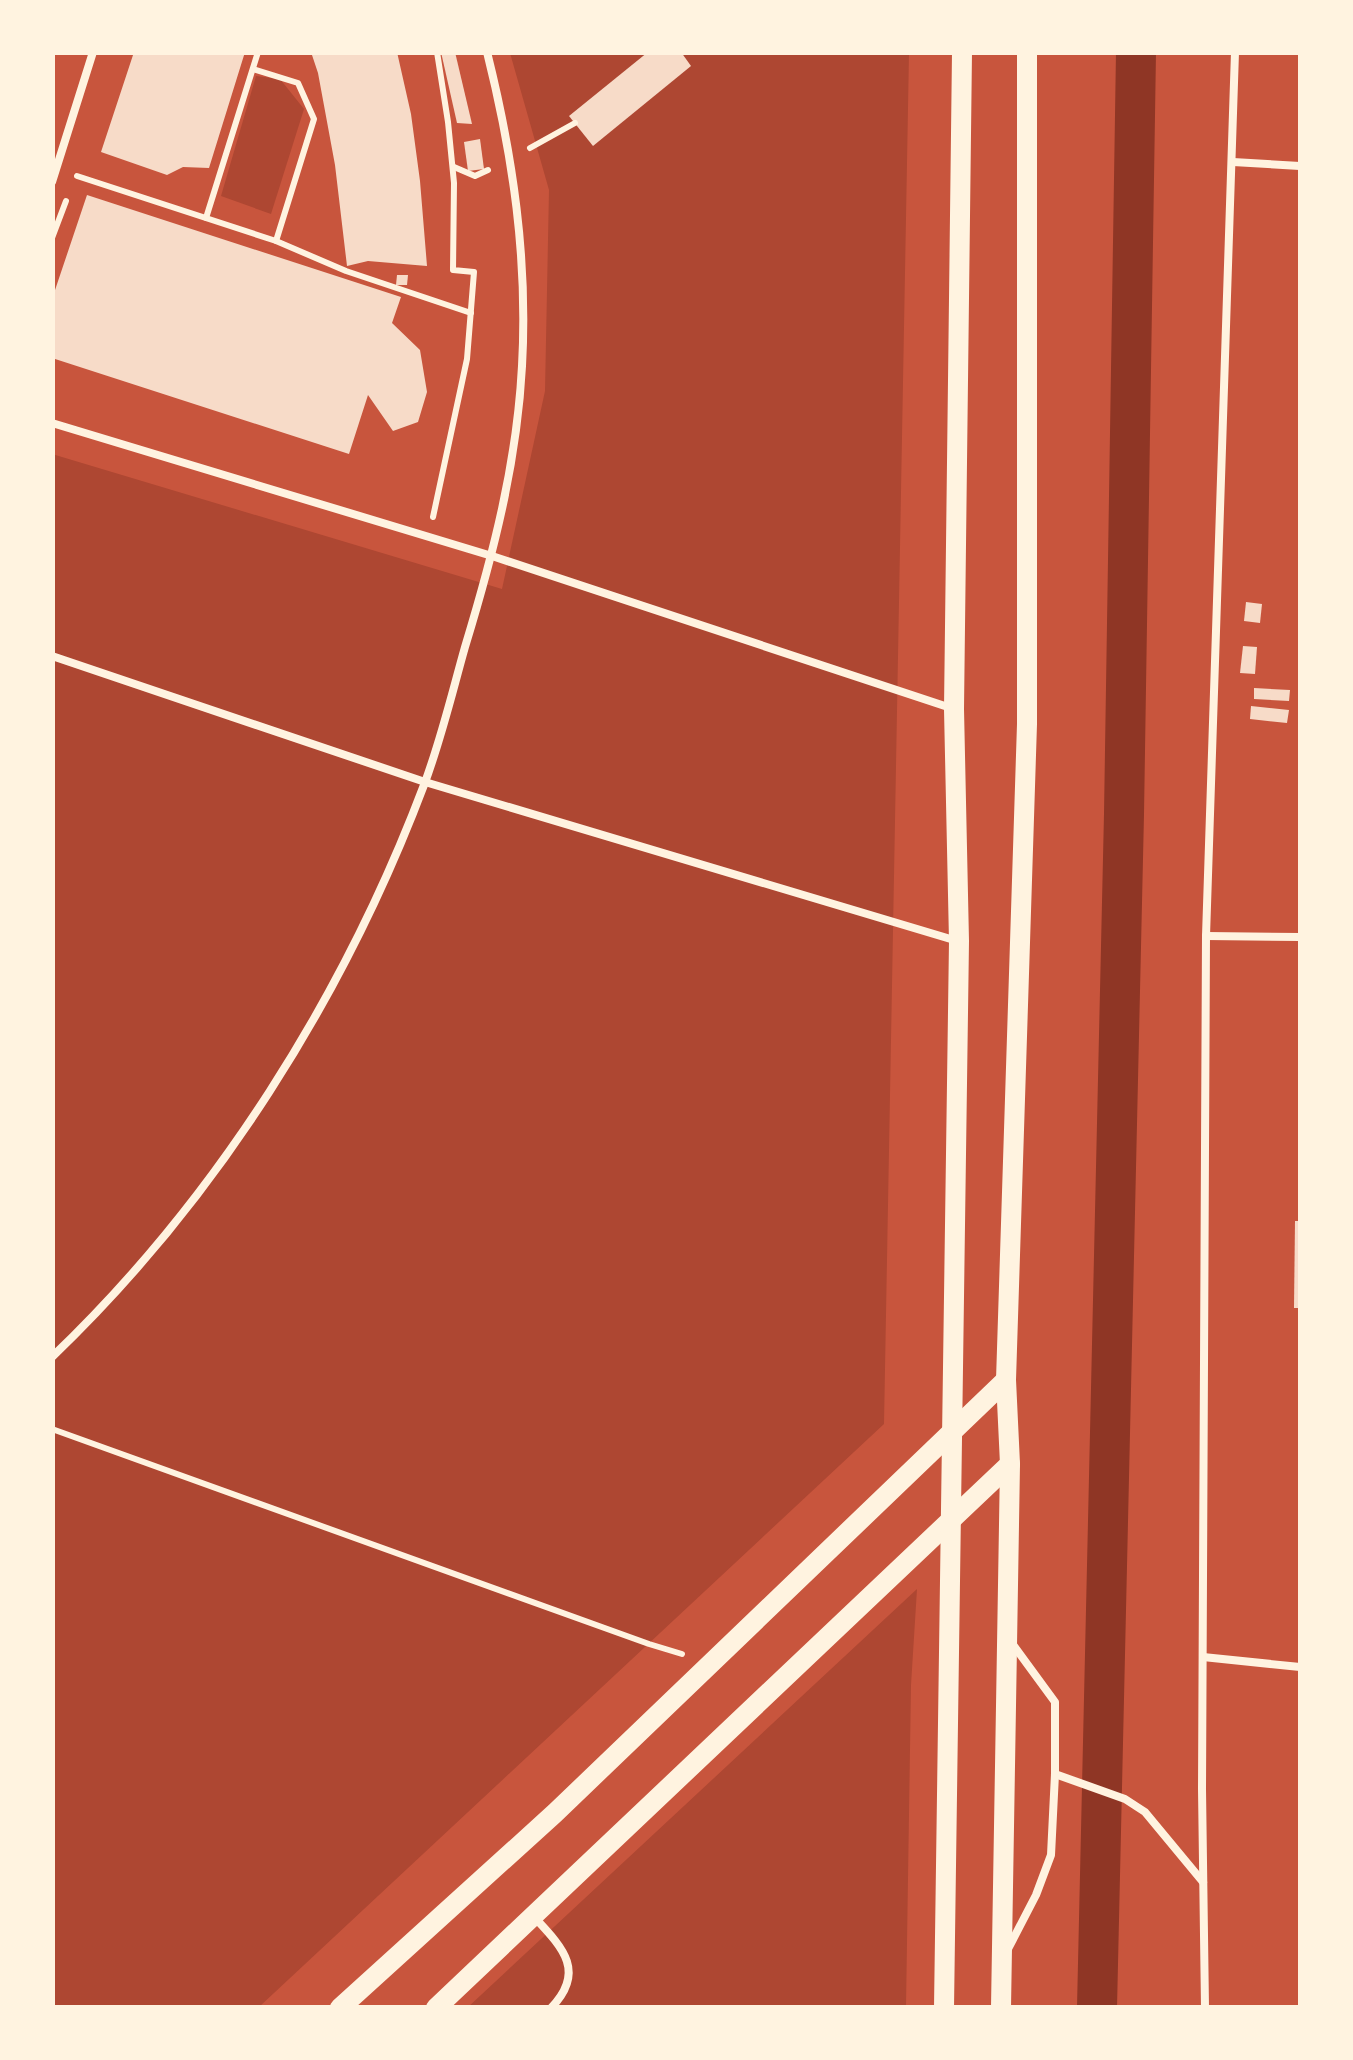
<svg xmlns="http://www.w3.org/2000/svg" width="1353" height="2060" font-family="'Archivo Narrow',sans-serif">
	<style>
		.green { fill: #ae4732 }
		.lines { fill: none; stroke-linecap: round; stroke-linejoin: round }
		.canal { stroke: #8f3625; stroke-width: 40 }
		.building { fill: #f7dbc8 }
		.path { stroke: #fff3e0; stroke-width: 6 }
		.service { stroke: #fff3e0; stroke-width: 8 }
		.secondary { stroke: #fff3e0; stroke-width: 20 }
	</style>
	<rect width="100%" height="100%" fill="#c8553d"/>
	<!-- green -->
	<g class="green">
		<path d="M 510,53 L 909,53 L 884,1424 L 259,2007 L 53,2007 L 52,454 L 502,589 L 545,391 L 549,190 Z"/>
		<path d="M 256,76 L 280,79 L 304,109 L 271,214 L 221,196 Z"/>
		<path d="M 917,1589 L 911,1685 L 906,2007 L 467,2008 Z"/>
	</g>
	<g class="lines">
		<!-- canal -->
		<path class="canal" d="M 1097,2008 L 1124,814 L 1136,52"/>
	</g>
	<!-- building -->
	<g class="building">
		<path d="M 134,52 L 245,52 L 209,168 L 183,167 L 167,175 L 101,152 Z"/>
		<path d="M 311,52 L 397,52 L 411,114 L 420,181 L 427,266 L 368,261 L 347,266 L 335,165 L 318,73 Z"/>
		<path d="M 441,52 L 455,52 L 472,124 L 457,123 Z"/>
		<path d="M 648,52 L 681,52 L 691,66 L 593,146 L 569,116 Z"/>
		<path d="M 480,139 L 484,169 L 468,171 L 464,142 Z"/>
		<path d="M 87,195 L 401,297 L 392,323 L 420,350 L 427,392 L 418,422 L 393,431 L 368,395 L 349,454 L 52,358 L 52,299 Z"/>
		<path d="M 397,275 L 408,275 L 407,285 L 396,285 Z"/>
		<path d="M 1246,602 L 1262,604 L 1260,623 L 1244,621 Z"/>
		<path d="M 1243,646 L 1257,647 L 1255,674 L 1240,673 Z"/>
		<path d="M 1254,688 L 1290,690 L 1289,701 L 1254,699 Z"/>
		<path d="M 1251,706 L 1289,710 L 1287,723 L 1250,719 Z"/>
		<path d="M 1295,1221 L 1300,1221 L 1300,1308 L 1294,1308 Z"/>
	</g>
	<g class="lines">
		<!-- path -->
		<g class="path">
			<path d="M 530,148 L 575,123"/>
			<path d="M 454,167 L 475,176 L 488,170"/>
			<path d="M 77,176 L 276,241 L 314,119 L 298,83 L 253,69"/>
			<path d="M 206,218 L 258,52"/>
			<path d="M 52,238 L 66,201"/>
			<path d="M 276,241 L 346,271 L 471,313"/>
			<path d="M 433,517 L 467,359 L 474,272 L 453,270 L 454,183 L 448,122 L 437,52"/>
			<path d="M 52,1429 L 649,1644 L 682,1654"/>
		</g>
		<!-- service -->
		<g class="service">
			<path d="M 1233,162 L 1300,166"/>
			<path d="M 52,182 L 93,52"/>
			<path d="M 52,423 L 492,556 L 954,709"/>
			<path d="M 52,656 L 425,782 L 954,940"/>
			<path d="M 1206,936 L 1300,937"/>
			<path d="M 52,1357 C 216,1200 344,997 424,785 C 441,740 452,693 465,647 C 493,555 517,463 522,366 C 528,259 513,156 487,52"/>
			<path d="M 1203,1657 L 1300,1667"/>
			<path d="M 1055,1774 L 1125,1799 L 1145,1812 L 1203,1882"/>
			<path d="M 536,1919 C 563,1948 586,1972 551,2008"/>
			<path d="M 1008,1949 L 1036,1895 L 1051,1855 L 1055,1774 L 1055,1702 L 1011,1642"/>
			<path d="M 1205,2008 L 1202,1789 L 1206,936 L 1235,52"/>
		</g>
		<!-- secondary -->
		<g class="secondary">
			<path d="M 340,2008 L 555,1813 L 1006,1380"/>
			<path d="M 436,2008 L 1010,1464"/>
			<path d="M 944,2008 L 959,941 L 954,709 L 962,52"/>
			<path d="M 1001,2008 L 1010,1464 L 1006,1380 L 1027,724 L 1027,52"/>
		</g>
	</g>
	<!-- border -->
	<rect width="1353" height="2060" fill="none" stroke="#fff3e0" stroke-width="110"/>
</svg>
